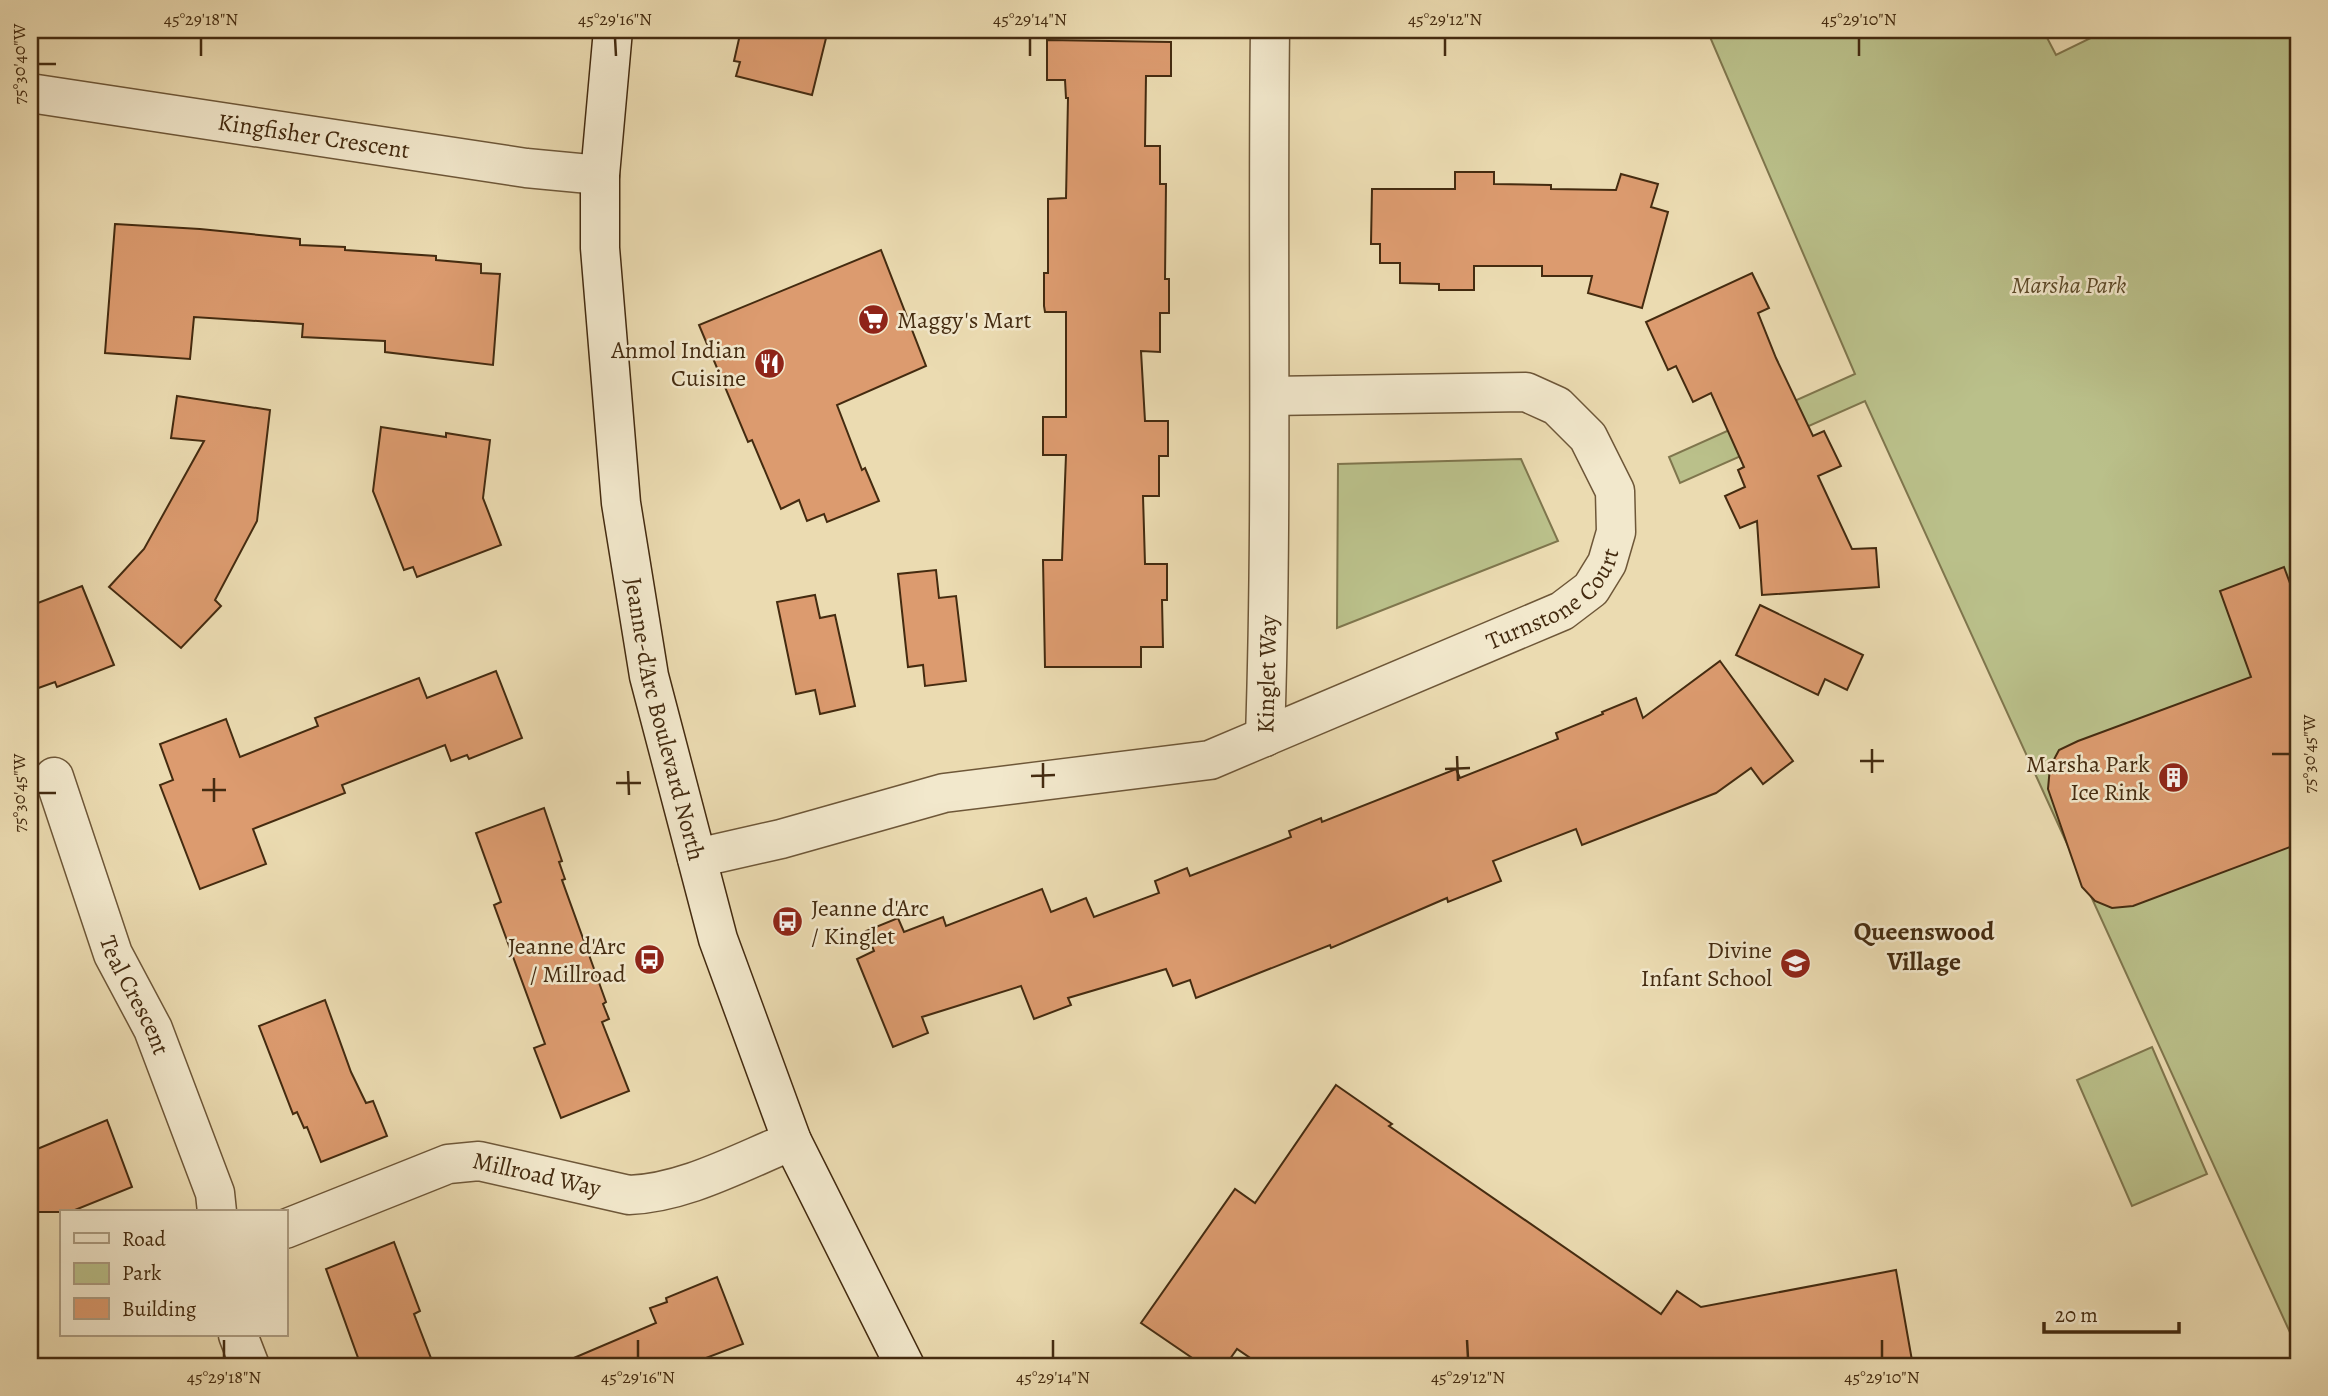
<svg xmlns="http://www.w3.org/2000/svg" width="2328" height="1396" font-family="Alegreya,serif">
	<style>
		.green { fill: #bac08a; stroke: #7f764d; stroke-width: 2 }
		.building { fill: #dc9b6f; stroke: #442b10; stroke-width: 2 }
		.lines { fill: none; stroke-linecap: round; stroke-linejoin: round }
		.minor-casing { stroke: #6e5738; stroke-width: 41 }
		.secondary-casing { stroke: #442b10; stroke-width: 41 }
		.minor { stroke: #f2e8cc; stroke-width: 38 }
		.secondary { stroke: #f2e8cc; stroke-width: 38 }
		.ticks { fill: none; stroke: #442b10; stroke-width: 2.5 }
		.labels { text-anchor: middle; dominant-baseline: central; stroke-width: 5; stroke-linejoin: round; paint-order: stroke }
		.street-label { font-size: 24px; fill: #442b10; stroke: #f2e8cc }
		.park-label { font-size: 24px; font-style: italic; fill: #5c4928; stroke: #f2e8cc }
		.poi-label { font-size: 24px; fill: #442b10; stroke: #f2e8cc; text-anchor: end }
		.neighbourhood-label { font-size: 26px; font-weight: bold; fill: #442b10; stroke: #f2e8cc }
		.neatline { fill: none; stroke: #442b10; stroke-width: 2.5 }
		.ticks-label { font-size: 18px; text-anchor: middle; fill: #442b10 }
	</style>
	<rect width="100%" height="100%" fill="#ebdbb1"/>
	<filter id="stains"><feTurbulence type="fractalNoise" baseFrequency=".00286" numOctaves="4"/><feColorMatrix values="0 0 0 0 .2 0 0 0 0 .09 0 0 0 0 .02 0 0 0 .5 -.17"/></filter>
	<radialGradient id="worn" r=".72"><stop offset=".6" stop-color="#630" stop-opacity="0"/><stop offset="1" stop-color="#630" stop-opacity=".3"/></radialGradient>
	<!-- green -->
	<g class="green">
		<path d="M 1707,30 L 2043,30 L 2056,55 L 2107,30 L 2298,30 L 2298,1350 L 1865,401 L 1680,483 L 1669,457 L 1855,374 Z"/>
		<path d="M 1521,459 L 1558,541 L 1337,628 L 1338,464 Z"/>
		<path d="M 2152,1047 L 2207,1174 L 2132,1206 L 2077,1080 Z"/>
	</g>
	<!-- building -->
	<g class="building">
		<path d="M 741,30 L 828,30 L 812,95 L 736,76 L 740,62 L 734,61 Z"/>
		<path d="M 1047,40 L 1171,42 L 1171,76 L 1146,76 L 1145,146 L 1160,146 L 1160,184 L 1166,184 L 1165,279 L 1169,279 L 1169,313 L 1160,313 L 1160,352 L 1141,351 L 1145,421 L 1168,421 L 1168,456 L 1159,456 L 1159,496 L 1143,496 L 1145,564 L 1167,564 L 1167,600 L 1162,600 L 1163,647 L 1141,647 L 1141,667 L 1045,667 L 1043,560 L 1062,560 L 1066,455 L 1043,455 L 1043,417 L 1066,417 L 1066,312 L 1045,312 L 1044,306 L 1044,273 L 1048,273 L 1048,199 L 1066,198 L 1068,98 L 1066,98 L 1065,80 L 1047,80 Z"/>
		<path d="M 1455,172 L 1494,172 L 1494,184 L 1551,185 L 1551,189 L 1616,190 L 1621,174 L 1658,184 L 1651,207 L 1668,212 L 1642,308 L 1588,293 L 1592,276 L 1542,276 L 1542,266 L 1474,266 L 1474,290 L 1439,290 L 1439,284 L 1400,283 L 1400,263 L 1380,263 L 1380,244 L 1371,244 L 1372,189 L 1455,189 Z"/>
		<path d="M 115,224 L 200,229 L 300,239 L 300,245 L 345,247 L 345,250 L 436,256 L 436,260 L 481,264 L 481,273 L 500,274 L 493,365 L 385,352 L 385,341 L 302,337 L 303,324 L 194,317 L 190,359 L 105,353 Z"/>
		<path d="M 881,250 L 926,366 L 837,405 L 862,470 L 865,468 L 879,501 L 827,522 L 824,514 L 807,521 L 799,500 L 781,509 L 752,440 L 748,442 L 699,325 Z"/>
		<path d="M 1752,273 L 1769,308 L 1758,313 L 1776,358 L 1813,436 L 1824,431 L 1841,466 L 1818,476 L 1852,549 L 1876,548 L 1879,587 L 1762,595 L 1757,521 L 1740,528 L 1725,496 L 1745,487 L 1738,470 L 1744,467 L 1711,393 L 1693,402 L 1676,366 L 1668,370 L 1646,322 Z"/>
		<path d="M 177,396 L 270,410 L 257,521 L 215,600 L 221,606 L 181,648 L 109,587 L 144,549 L 204,441 L 171,438 Z"/>
		<path d="M 381,427 L 446,437 L 446,433 L 490,440 L 483,498 L 501,545 L 417,577 L 413,567 L 404,570 L 373,491 Z"/>
		<path d="M 2284,567 L 2298,605 L 2298,844 L 2133,906 L 2112,908 L 2095,901 L 2082,887 L 2048,789 L 2050,767 L 2059,750 L 2078,741 L 2251,677 L 2220,591 Z"/>
		<path d="M 936,570 L 939,598 L 956,596 L 966,681 L 925,686 L 923,665 L 908,667 L 898,574 Z"/>
		<path d="M 82,586 L 114,665 L 57,687 L 55,682 L 30,691 L 30,606 Z"/>
		<path d="M 815,595 L 820,618 L 835,615 L 855,706 L 820,714 L 815,690 L 796,694 L 777,602 Z"/>
		<path d="M 1760,605 L 1863,655 L 1847,690 L 1825,679 L 1818,695 L 1736,655 Z"/>
		<path d="M 1720,661 L 1793,761 L 1763,784 L 1751,768 L 1716,793 L 1582,845 L 1576,829 L 1493,861 L 1501,881 L 1448,902 L 1447,898 L 1331,948 L 1330,945 L 1196,998 L 1190,980 L 1173,986 L 1166,969 L 1068,998 L 1071,1005 L 1034,1019 L 1021,986 L 922,1017 L 928,1033 L 893,1047 L 857,959 L 874,951 L 866,931 L 898,918 L 904,932 L 943,917 L 946,926 L 1042,889 L 1051,912 L 1086,898 L 1094,917 L 1159,893 L 1155,881 L 1187,868 L 1190,876 L 1291,837 L 1289,831 L 1321,818 L 1322,822 L 1456,769 L 1460,778 L 1558,739 L 1556,733 L 1603,714 L 1602,712 L 1636,698 L 1643,718 Z"/>
		<path d="M 496,671 L 522,738 L 469,759 L 467,755 L 451,761 L 445,745 L 342,785 L 345,793 L 253,829 L 266,864 L 200,889 L 160,785 L 173,780 L 160,744 L 226,719 L 240,757 L 318,726 L 315,718 L 419,678 L 427,698 Z"/>
		<path d="M 544,808 L 562,861 L 559,862 L 565,879 L 562,880 L 606,1002 L 603,1004 L 609,1019 L 602,1022 L 629,1091 L 561,1118 L 534,1048 L 545,1044 L 494,905 L 501,902 L 476,833 Z"/>
		<path d="M 325,1000 L 351,1072 L 366,1103 L 373,1101 L 387,1136 L 321,1162 L 307,1127 L 304,1128 L 297,1112 L 293,1114 L 259,1026 Z"/>
		<path d="M 1336,1085 L 1392,1124 L 1389,1126 L 1661,1314 L 1677,1291 L 1701,1307 L 1896,1270 L 1913,1366 L 1262,1366 L 1237,1349 L 1225,1366 L 1204,1366 L 1141,1323 L 1235,1189 L 1255,1203 Z"/>
		<path d="M 107,1120 L 132,1187 L 70,1212 L 30,1212 L 30,1152 Z"/>
		<path d="M 394,1242 L 420,1311 L 414,1314 L 434,1366 L 361,1366 L 326,1269 Z"/>
		<path d="M 717,1277 L 743,1344 L 685,1366 L 555,1366 L 656,1323 L 650,1308 L 667,1302 L 666,1298 Z"/>
	</g>
	<g class="lines">
		<defs>
			<g id="minor">
				<path id="s1" d="M 30,93 L 526,168 L 600,175"/>
				<path id="s2" d="M 1265,737 C 1273,501 1267,265 1270,30"/>
				<path id="s3" d="M 54,777 L 113,954 L 153,1029 L 215,1193 L 217,1212"/>
				<path id="s4" d="M 697,858 L 781,839 L 944,793 L 1210,760 L 1562,611 L 1591,589 L 1607,563 L 1616,532 L 1615,491 L 1588,437 L 1557,406 L 1526,392 L 1270,396"/>
				<path id="s5" d="M 285,1229 L 448,1164 L 479,1161 L 629,1195 C 685,1193 740,1162 792,1141"/>
				<path d="M 238,1335 L 250,1366"/>
			</g>
			<g id="secondary">
				<path id="s6" d="M 613,30 L 600,175 L 600,248 L 621,503 L 649,676 L 718,939 L 792,1141 L 905,1366"/>
			</g>
		</defs>
		<!-- minor casing -->
		<use href="#minor" class="minor-casing"/>
		<!-- secondary casing -->
		<use href="#secondary" class="secondary-casing"/>
		<!-- minor -->
		<use href="#minor" class="minor"/>
		<!-- secondary -->
		<use href="#secondary" class="secondary"/>
	</g>
	<!-- ticks -->
	<path class="ticks" d="M 201,38 L 201,56M 615,38 L 616,56M 1030,38 L 1030,56M 1445,38 L 1445,56M 1859,38 L 1859,56M 38,64 L 56,64M 1872,749 L 1872,773M 2272,754 L 2290,754M 1457,756 L 1458,781M 1860,761 L 1884,761M 1043,763 L 1043,788M 1445,769 L 1470,768M 628,771 L 629,795M 1031,776 L 1055,775M 214,778 L 214,802M 616,783 L 641,783M 202,790 L 226,790M 38,793 L 56,793M 224,1340 L 224,1358M 638,1340 L 638,1358M 1053,1340 L 1053,1358M 1467,1340 L 1468,1358M 1882,1340 L 1882,1358"/>
	<!-- icons -->
	<defs>
		<symbol id="supermarket-disc" viewBox="-11 -11 22 22"><circle r="9.5" fill="#8f2418" stroke="#f2e8cc"/><path d="M-6-5.5h2.5l.6 2H6L4.5 2H-2.5L-4.4-4H-6ZM-1.5 3.2a1.3 1.3 0 1 0 .1 0ZM3 3.2a1.3 1.3 0 1 0 .1 0Z" fill="#fff"/></symbol>
		<symbol id="restaurant-disc" viewBox="-11 -11 22 22"><circle r="9.5" fill="#8f2418" stroke="#f2e8cc"/><path d="M-5-6h1v4h1v-4h1v4h1v-4h1v5L-1.5 .5V6h-2V.5L-5-1ZM5-6V6H3V1.5H1.5Q1.5-4 5-6Z" fill="#fff"/></symbol>
		<symbol id="building-disc" viewBox="-11 -11 22 22"><circle r="9.5" fill="#8f2418" stroke="#f2e8cc"/><path d="M-4-6H4V6H1V3H-1V6H-4ZM-2.5-4.3h1.7v1.8h-1.7ZM.8-4.3h1.7v1.8H.8ZM-2.5-1h1.7V.8h-1.7ZM.8-1h1.7V.8H.8Z" fill="#fff"/></symbol>
		<symbol id="bus-disc" viewBox="-11 -11 22 22"><circle r="9.5" fill="#8f2418" stroke="#f2e8cc"/><path d="M-5-6H5V4H4V6H2V4H-2V6H-4V4H-5ZM-3.5-4V0h7V-4ZM-3.5 1.2v1.5H-2V1.2ZM2 1.2v1.5H3.5V1.2Z" fill="#fff"/></symbol>
		<symbol id="school-disc" viewBox="-11 -11 22 22"><circle r="9.5" fill="#8f2418" stroke="#f2e8cc"/><path d="M0-5L7-2L0 1L-7-2ZM-4 1L0 2.5L4 1V4Q0 6-4 4Z" fill="#fff"/></symbol>
	</defs>
	<g fill-rule="evenodd">
		<use href="#supermarket-disc" x="856" y="302" width="35" height="35"/>
		<use href="#restaurant-disc" x="752" y="346" width="35" height="35"/>
		<use href="#building-disc" x="2156" y="760" width="35" height="35"/>
		<use href="#bus-disc" x="770" y="904" width="35" height="35"/>
		<use href="#bus-disc" x="632" y="942" width="35" height="35"/>
		<use href="#school-disc" x="1778" y="946" width="35" height="35"/>
	</g>
	<g class="labels">
		<!-- street labels -->
		<g class="street-label">
			<text stroke="none"><textPath href="#s1" startOffset="287">Kingfisher Crescent</textPath></text>
			<text stroke="none"><textPath href="#s4" startOffset="906">Turnstone Court</textPath></text>
			<text stroke="none"><textPath href="#s2" startOffset="63">Kinglet Way</textPath></text>
			<text stroke="none"><textPath href="#s6" startOffset="695">Jeanne-d'Arc Boulevard North</textPath></text>
			<text stroke="none"><textPath href="#s3" startOffset="233">Teal Crescent</textPath></text>
			<text stroke="none"><textPath href="#s5" startOffset="266">Millroad Way</textPath></text>
		</g>
		<!-- park labels -->
		<g class="park-label">
			<text x="2069" y="285">Marsha Park</text>
		</g>
		<!-- poi labels -->
		<g class="poi-label">
			<text x="897" y="320" text-anchor="start">Maggy's Mart</text>
			<text x="746" y="350">Anmol Indian<tspan x="746" dy="28">Cuisine</tspan></text>
			<text x="2150" y="764">Marsha Park<tspan x="2150" dy="28">Ice Rink</tspan></text>
			<text x="811" y="908" text-anchor="start">Jeanne d'Arc<tspan x="811" dy="28">/ Kinglet</tspan></text>
			<text x="626" y="946">Jeanne d'Arc<tspan x="626" dy="28">/ Millroad</tspan></text>
			<text x="1772" y="950">Divine<tspan x="1772" dy="28">Infant School</tspan></text>
		</g>
		<!-- neighbourhood labels -->
		<g class="neighbourhood-label">
			<text x="1924" y="931">Queenswood<tspan x="1924" dy="30">Village</tspan></text>
		</g>
	</g>
	<!-- margin -->
	<rect width="2328" height="1396" fill="none" stroke="#ebdbb1" stroke-width="77"/>
	<!-- legend -->
	<rect x="60" y="1210" width="228" height="126" fill="#f2e8cc" stroke="#ac9c81" stroke-width="2"/>
	<rect x="74" y="1233" width="35" height="10" fill="#f2e8cc" stroke="#ac9c81" stroke-width="2"/>
	<text x="122" y="1246" font-size="21" fill="#442b10">Road</text>
	<rect x="74" y="1263" width="35" height="21" fill="#bac08a" stroke="#ac9c81" stroke-width="2"/>
	<text x="122" y="1280" font-size="21" fill="#442b10">Park</text>
	<rect x="74" y="1298" width="35" height="21" fill="#dc9b6f" stroke="#ac9c81" stroke-width="2"/>
	<text x="122" y="1316" font-size="21" fill="#442b10">Building</text>
	<!-- scale -->
	<path d="M2044 1322v10h135v-10" fill="none" stroke="#442b10" stroke-width="3.5"/>
	<text x="2055" y="1322" font-size="21" fill="#442b10" stroke="#f2e8cc" stroke-width="5" paint-order="stroke">20 m</text>
	<rect x="38" y="38" width="2252" height="1320" class="neatline"/>
	<g class="ticks-label">
		<text x="201" y="25">45°29'18"N</text>
		<text x="615" y="25">45°29'16"N</text>
		<text x="1030" y="25">45°29'14"N</text>
		<text x="1445" y="25">45°29'12"N</text>
		<text x="1859" y="25">45°29'10"N</text>
		<text transform="translate(19 64) rotate(-90)" y="6">75°30'40"W</text>
		<text transform="translate(2309 754) rotate(-90)" y="6">75°30'45"W</text>
		<text transform="translate(19 793) rotate(-90)" y="6">75°30'45"W</text>
		<text x="224" y="1383">45°29'18"N</text>
		<text x="638" y="1383">45°29'16"N</text>
		<text x="1053" y="1383">45°29'14"N</text>
		<text x="1468" y="1383">45°29'12"N</text>
		<text x="1882" y="1383">45°29'10"N</text>
	</g>
	<rect width="100%" height="100%" filter="url(#stains)"/>
	<rect width="100%" height="100%" fill="url(#worn)"/>
</svg>
